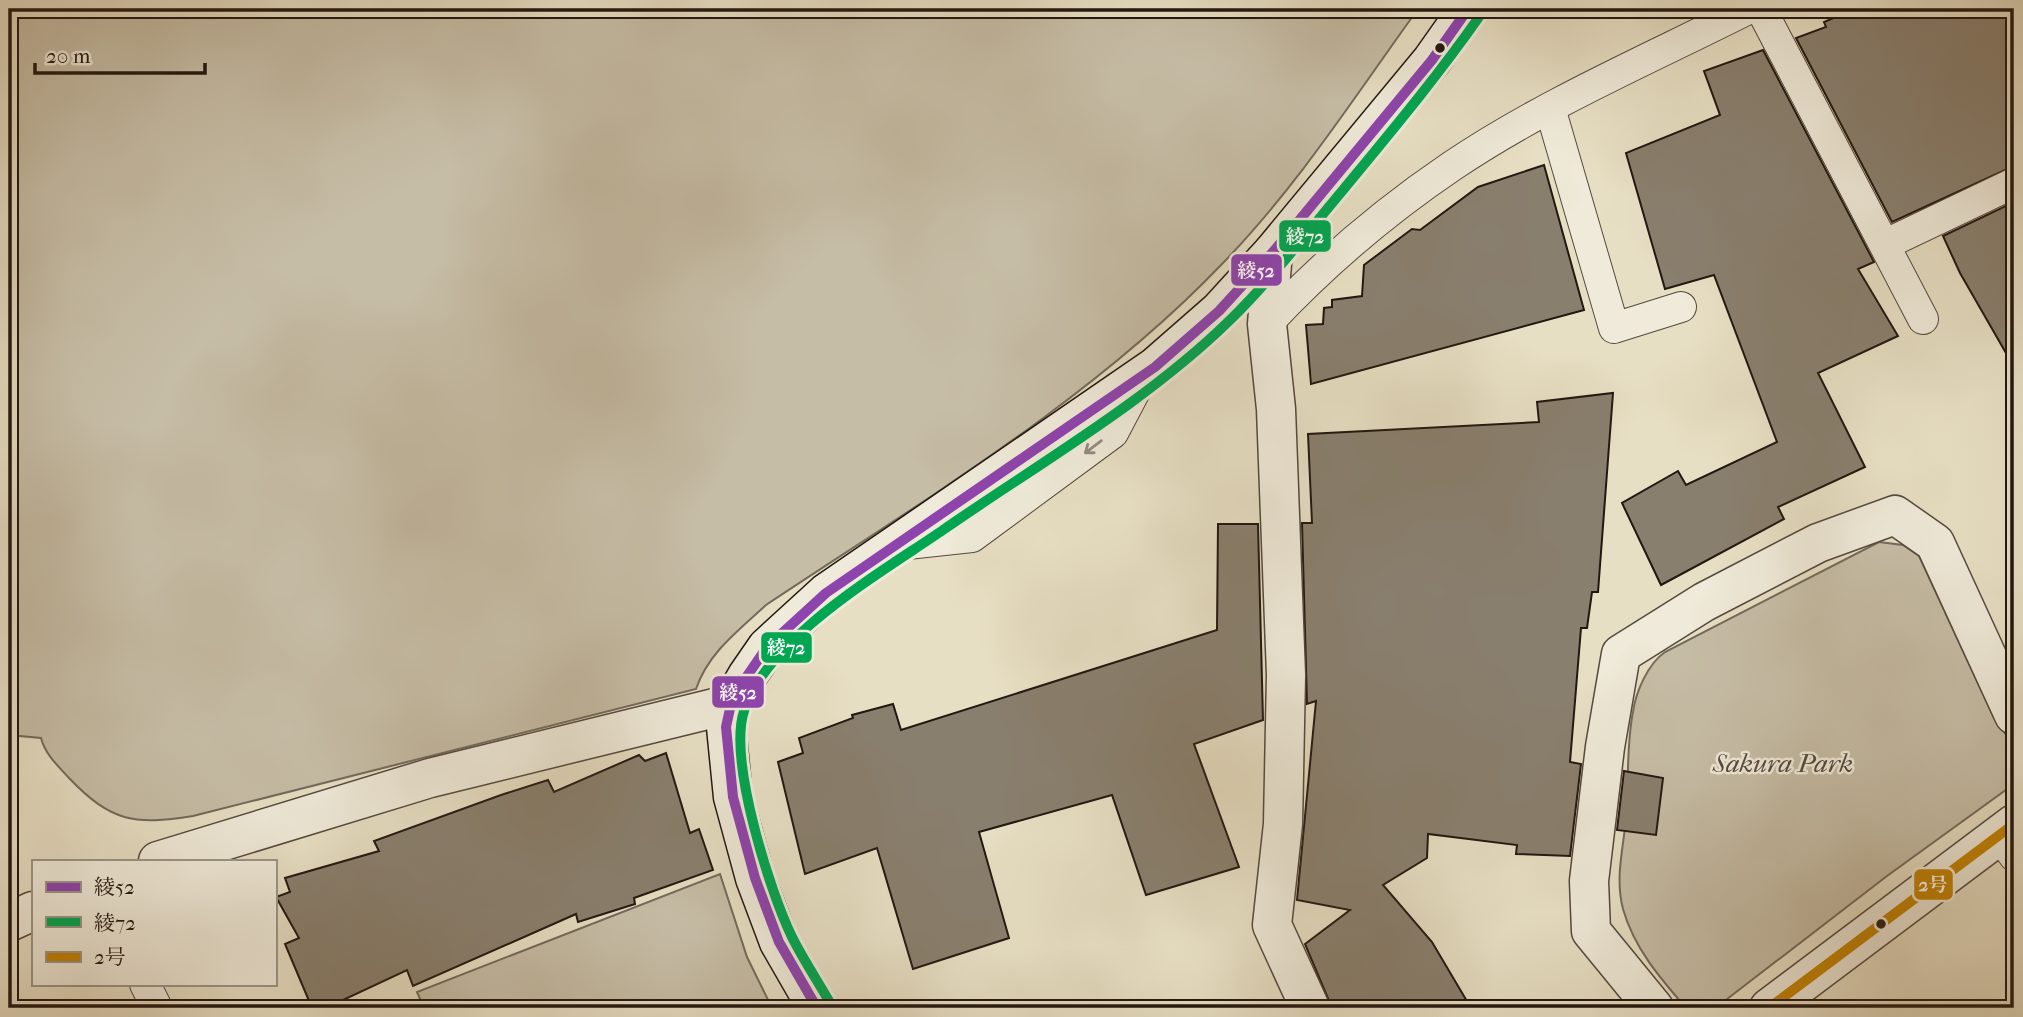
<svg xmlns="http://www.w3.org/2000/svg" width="2023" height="1017" font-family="'IM FELL French Canon','Noto Serif JP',serif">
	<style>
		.green { fill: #c6bda6; stroke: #746a5c; stroke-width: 2 }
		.building { fill: #897f6e; stroke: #231711; stroke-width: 2 }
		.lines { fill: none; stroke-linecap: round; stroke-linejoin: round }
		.lane-casing { stroke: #54493e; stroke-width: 32 }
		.street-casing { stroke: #54493e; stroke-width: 41 }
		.secondary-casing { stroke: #231711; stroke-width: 41 }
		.lane { stroke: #efead9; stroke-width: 30 }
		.street { stroke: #efead9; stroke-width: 38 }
		.secondary { stroke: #efead9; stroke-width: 38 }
		.bus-1-casing { stroke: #efead9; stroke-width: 16 }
		.bus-2-casing { stroke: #efead9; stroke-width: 16 }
		.bus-3-casing { stroke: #efead9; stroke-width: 16 }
		.bus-1 { stroke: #8e44ad; stroke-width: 10 }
		.bus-2 { stroke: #00a651; stroke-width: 10 }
		.bus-3 { stroke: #c28204; stroke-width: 10 }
		.oneway { stroke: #938b7f }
		.bus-dot { fill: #231711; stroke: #efead9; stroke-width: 2.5 }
		.labels { text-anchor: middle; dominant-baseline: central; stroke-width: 5; stroke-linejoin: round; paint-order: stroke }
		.park-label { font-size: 26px; font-style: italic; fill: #54493e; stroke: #efead9 }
		.line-badge { stroke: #efead9; stroke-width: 2.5 }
		.badge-label { font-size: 19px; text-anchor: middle; font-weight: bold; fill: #fff }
	</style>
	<rect width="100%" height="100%" fill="#e7dfc4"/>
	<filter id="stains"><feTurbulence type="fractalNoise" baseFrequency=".00286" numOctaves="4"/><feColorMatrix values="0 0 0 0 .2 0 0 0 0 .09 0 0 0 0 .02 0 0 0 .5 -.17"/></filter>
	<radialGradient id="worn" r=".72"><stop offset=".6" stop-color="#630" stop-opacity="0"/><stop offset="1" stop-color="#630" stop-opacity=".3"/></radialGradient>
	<!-- green -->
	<g class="green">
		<path d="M 9,9 L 1418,9 C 1355,96 1297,187 1222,264 C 1093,399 921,502 766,605 C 739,630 708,653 696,689 L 193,816 C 135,825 112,823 69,778 C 58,766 45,754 41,738 L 9,735 Z"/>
		<path d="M 1879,542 L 1903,545 L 1919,556 L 1994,718 L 2012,743 L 2014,784 L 1887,876 L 1722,1003 L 1710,1008 L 1686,1008 C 1660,978 1634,948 1623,909 C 1615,878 1623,850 1626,819 C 1629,784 1626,746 1633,712 C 1636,691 1648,664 1665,652 Z"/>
		<path d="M 720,874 L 747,957 L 772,1008 L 424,1008 L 417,992 Z"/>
	</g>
	<!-- building -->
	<g class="building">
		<path d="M 1854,9 L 2014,9 L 2014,166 L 1892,222 L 1796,38 L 1826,27 L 1824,22 Z"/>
		<path d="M 1763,50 L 1874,262 L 1858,269 L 1898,336 L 1818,373 L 1865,467 L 1778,507 L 1784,519 L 1661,585 L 1622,503 L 1678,471 L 1686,485 L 1777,442 L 1714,275 L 1665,289 L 1626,153 L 1720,115 L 1704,71 Z"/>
		<path d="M 1544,165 L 1584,310 L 1311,384 L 1306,325 L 1323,324 L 1324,308 L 1332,307 L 1332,300 L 1362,296 L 1364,265 L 1412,229 L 1420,230 L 1478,187 Z"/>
		<path d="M 2014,202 L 2014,367 L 1960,273 L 1943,236 Z"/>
		<path d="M 1613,393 L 1598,592 L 1592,592 L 1587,628 L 1581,628 L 1570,762 L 1581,764 L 1570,856 L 1516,854 L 1517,845 L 1428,834 L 1427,858 L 1383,885 L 1432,942 L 1471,1008 L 1332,1008 L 1305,944 L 1350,910 L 1297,900 L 1316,701 L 1307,704 L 1302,523 L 1312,523 L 1308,434 L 1539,422 L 1537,402 Z"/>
		<path d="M 1218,524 L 1258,524 L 1263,720 L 1194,744 L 1239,867 L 1146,895 L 1112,795 L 979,832 L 1009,938 L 913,969 L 877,848 L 805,874 L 778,762 L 803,753 L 799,738 L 853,718 L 852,715 L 893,704 L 901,730 L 1217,630 Z"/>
		<path d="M 666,753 L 690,833 L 699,829 L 713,870 L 634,898 L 635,904 L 578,922 L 576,914 L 413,986 L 407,970 L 326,1008 L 312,1008 L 285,944 L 299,938 L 276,897 L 290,892 L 285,878 L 379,851 L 374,841 L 501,795 L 548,780 L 554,792 L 639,755 L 645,761 Z"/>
		<path d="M 1624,771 L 1663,778 L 1656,835 L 1617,830 Z"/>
	</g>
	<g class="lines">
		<defs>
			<g id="lane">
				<path d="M 1761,9 L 1923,319"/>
				<path d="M 1550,108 L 1614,328 L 1681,307"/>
				<path d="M 1886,244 L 2014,183"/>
				<path d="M 1267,324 C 1323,264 1384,212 1452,166 C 1544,104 1649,59 1748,9"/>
				<path d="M 898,545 L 972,537 L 1113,433 L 1143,376"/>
				<path d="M 1999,835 L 2014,856"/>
				<path d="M 145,984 L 157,1008"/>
			</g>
			<g id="street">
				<path d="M 1273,252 L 1267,324 L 1276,409 L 1286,675 L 1283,824 L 1272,925 L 1310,1008"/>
				<path d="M 158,861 L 430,778 L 731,704"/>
				<path d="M 9,922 L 33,911"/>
				<path d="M 1654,1008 L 1591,931 L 1589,881 L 1605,747 L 1621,654 L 1704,602 L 1818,543 L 1895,515 L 1935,543 L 2014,715"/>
				<path d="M 1769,1008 L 2014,824"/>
			</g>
			<path id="secondary" d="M 817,1008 L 779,942 L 755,878 L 733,797 L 726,727 L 731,704 L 747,676 L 767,647 L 826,593 L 1155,367 L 1219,311 L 1273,252 L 1432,60 L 1468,9"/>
		</defs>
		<!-- lane casing -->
		<use href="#lane" class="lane-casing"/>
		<!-- street casing -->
		<use href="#street" class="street-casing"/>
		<!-- secondary casing -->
		<use href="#secondary" class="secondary-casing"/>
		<!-- lane -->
		<use href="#lane" class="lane"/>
		<!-- street -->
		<use href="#street" class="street"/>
		<!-- secondary -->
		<use href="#secondary" class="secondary"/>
		<defs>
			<path id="bus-1" d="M 817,1008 L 779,942 L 755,878 L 733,797 L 726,727 L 731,704 L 747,676 L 767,647 L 826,593 L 1155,367 L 1219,311 L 1273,252 L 1432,60 L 1468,9"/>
			<path id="bus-2" d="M 829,1001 C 817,980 803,959 792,937 C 770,892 728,760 744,711 C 767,638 882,572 943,530 C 1038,464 1146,402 1229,321 C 1270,281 1306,234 1343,190 C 1390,133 1437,77 1479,17"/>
			<path id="bus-3" d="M 1769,1008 L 2014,824"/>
		</defs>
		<!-- bus-1 casing -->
		<use href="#bus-1" class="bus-1-casing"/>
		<!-- bus-2 casing -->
		<use href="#bus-2" class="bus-2-casing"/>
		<!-- bus-3 casing -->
		<use href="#bus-3" class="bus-3-casing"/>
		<!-- bus-1 -->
		<use href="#bus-1" class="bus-1"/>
		<!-- bus-2 -->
		<use href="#bus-2" class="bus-2"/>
		<!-- bus-3 -->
		<use href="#bus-3" class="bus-3"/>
	</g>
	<!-- one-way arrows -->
	<defs><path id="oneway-shaft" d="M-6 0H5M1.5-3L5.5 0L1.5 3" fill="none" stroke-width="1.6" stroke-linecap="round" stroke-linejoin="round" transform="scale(1.75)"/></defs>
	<use class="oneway" href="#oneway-shaft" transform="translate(1093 447) rotate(143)"/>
	<!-- markers -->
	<g class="bus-dot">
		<circle cx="1440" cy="48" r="6"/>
		<circle cx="1881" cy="924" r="6"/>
	</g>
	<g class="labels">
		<!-- park labels -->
		<g class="park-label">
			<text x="1783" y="763">Sakura Park</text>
		</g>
	</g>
	<g class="line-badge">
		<rect x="1278" y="219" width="54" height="34" rx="7" fill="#00a651"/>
		<rect x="1230" y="253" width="53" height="34" rx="7" fill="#8e44ad"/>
		<rect x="760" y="631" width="53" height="33" rx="7" fill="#00a651"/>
		<rect x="711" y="675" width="54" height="34" rx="7" fill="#8e44ad"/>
		<rect x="1913" y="868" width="41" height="33" rx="7" fill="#c28204"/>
	</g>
	<g class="badge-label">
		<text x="1305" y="243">綾72</text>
		<text x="1256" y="277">綾52</text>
		<text x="786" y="654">綾72</text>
		<text x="738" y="699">綾52</text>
		<text x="1933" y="891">2号</text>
	</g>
	<!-- margin -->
	<rect width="2023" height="1017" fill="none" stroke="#e7dfc4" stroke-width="35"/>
	<rect x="10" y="10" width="2002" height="996" fill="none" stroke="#231711" stroke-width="3.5"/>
	<rect x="18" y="18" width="1988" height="982" fill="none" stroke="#231711" stroke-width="2"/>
	<!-- legend -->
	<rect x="32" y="860" width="245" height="126" fill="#efead9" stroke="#9d9689" stroke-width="2"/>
	<rect x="46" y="882" width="35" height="10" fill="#8e44ad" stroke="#9d9689" stroke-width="2"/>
	<text x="94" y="894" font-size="21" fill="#231711">綾52</text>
	<rect x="46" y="917" width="35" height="10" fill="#00a651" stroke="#9d9689" stroke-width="2"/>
	<text x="94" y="930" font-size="21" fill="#231711">綾72</text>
	<rect x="46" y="952" width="35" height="10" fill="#c28204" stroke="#9d9689" stroke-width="2"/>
	<text x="94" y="964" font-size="21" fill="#231711">2号</text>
	<!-- scale -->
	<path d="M35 63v10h170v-10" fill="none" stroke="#231711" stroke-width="3.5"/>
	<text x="46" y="63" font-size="21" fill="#231711" stroke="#efead9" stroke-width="5" paint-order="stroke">20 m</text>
	<rect width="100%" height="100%" filter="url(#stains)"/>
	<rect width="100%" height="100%" fill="url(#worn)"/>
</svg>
